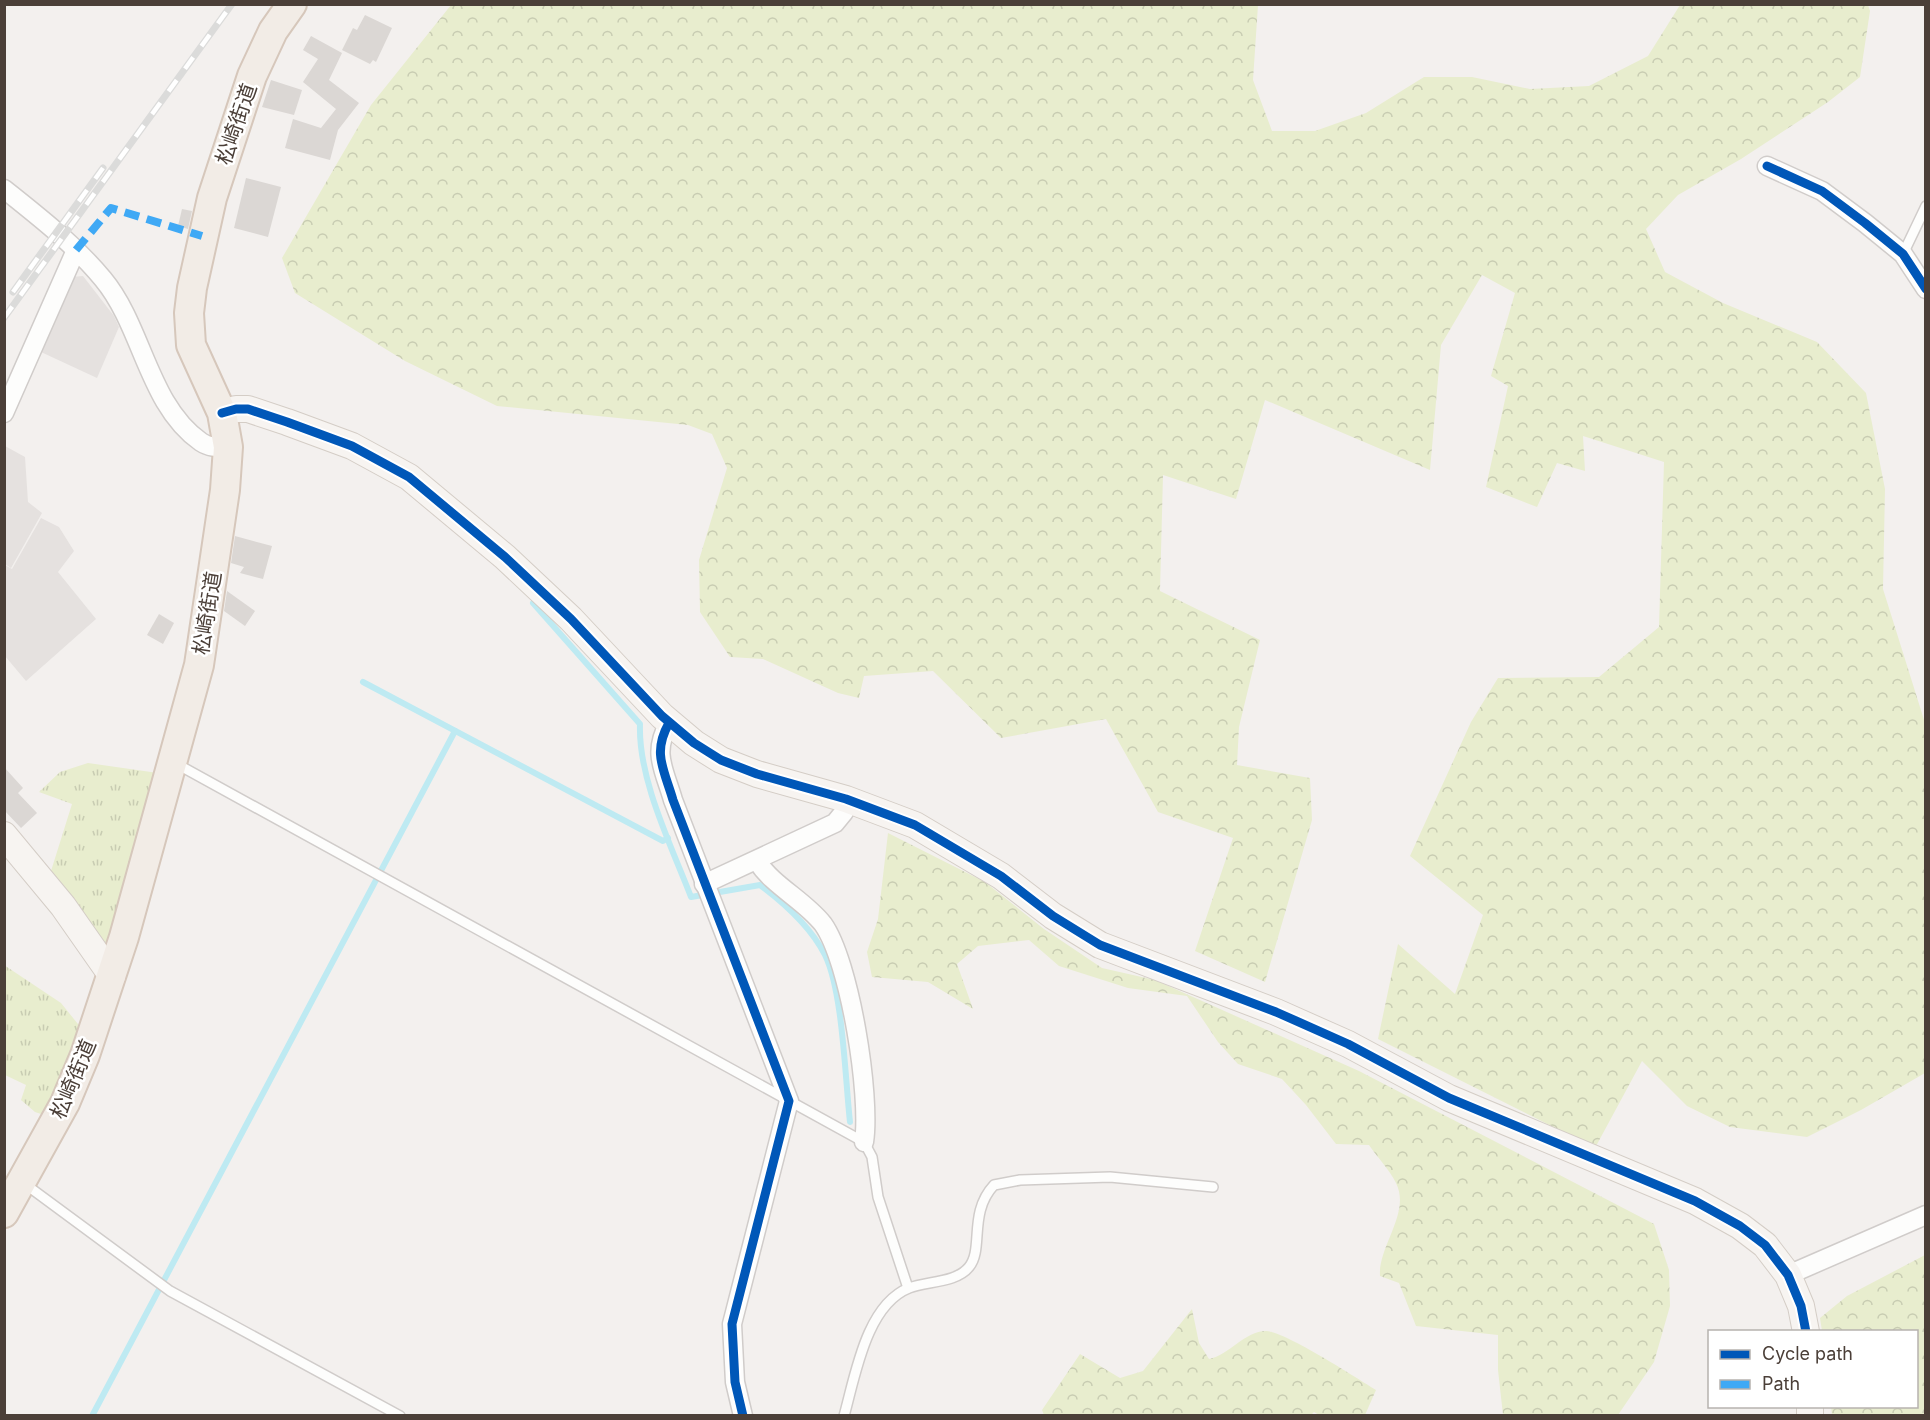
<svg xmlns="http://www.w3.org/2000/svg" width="1930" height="1420" font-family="Inter,'Noto Sans JP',sans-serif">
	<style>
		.grass { fill: url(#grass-tufts) }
		.forest { fill: url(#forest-crowns) }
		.parking { fill: #e5e1df }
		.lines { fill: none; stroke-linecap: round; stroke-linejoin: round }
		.stream { stroke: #beeaf2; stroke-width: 6 }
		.building { fill: #dbd7d4 }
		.lane-casing { stroke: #d0ccca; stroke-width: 12 }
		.street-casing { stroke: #d0ccca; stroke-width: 21 }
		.secondary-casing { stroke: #d4cdc6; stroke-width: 28 }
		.primary-casing { stroke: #d6c7bb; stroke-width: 32 }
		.lane { stroke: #fdfdfc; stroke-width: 9 }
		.street { stroke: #fdfdfc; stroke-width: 18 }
		.secondary { stroke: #f7f4f1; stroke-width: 26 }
		.primary { stroke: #f2ece6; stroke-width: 28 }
		.rail-casing { stroke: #dbdbda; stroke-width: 7 }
		.rail { stroke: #fff; stroke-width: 4.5; stroke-dasharray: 14; stroke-linecap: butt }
		.quiet { stroke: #3fa9f5; stroke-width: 8; stroke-dasharray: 15 8; stroke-linecap: butt }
		.cycleway-casing { stroke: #fff; stroke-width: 13 }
		.cycleway { stroke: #0057b8; stroke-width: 9 }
		.labels { text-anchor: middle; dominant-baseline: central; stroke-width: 5; stroke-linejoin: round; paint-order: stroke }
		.street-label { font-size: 21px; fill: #4b3f38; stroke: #fff }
	</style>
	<defs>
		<pattern id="grass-tufts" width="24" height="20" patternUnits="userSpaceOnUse" patternTransform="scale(1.5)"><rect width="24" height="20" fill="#e8edce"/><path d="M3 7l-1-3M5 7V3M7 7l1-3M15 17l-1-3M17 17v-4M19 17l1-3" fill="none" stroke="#c8ccb2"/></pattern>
		<pattern id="forest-crowns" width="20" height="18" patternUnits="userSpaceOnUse" patternTransform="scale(1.5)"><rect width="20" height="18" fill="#e8edce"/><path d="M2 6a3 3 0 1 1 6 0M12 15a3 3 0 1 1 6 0" fill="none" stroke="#c8ccb2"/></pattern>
	</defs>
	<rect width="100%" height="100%" fill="#f3f0ee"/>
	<!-- grass -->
	<g class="grass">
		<path d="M 88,763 L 158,773 L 112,942 L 98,942 L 51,871 L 72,804 L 39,792 L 60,772 Z"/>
		<path d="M 4,965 L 61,1003 L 86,1034 L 44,1115 L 35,1112 L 21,1100 L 26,1085 L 5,1075 Z"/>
	</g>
	<!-- forest -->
	<g class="forest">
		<path d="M 451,5 L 1258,5 L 1253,80 L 1272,131 L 1315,131 L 1366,113 L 1424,77 L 1472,77 L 1530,89 L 1589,86 L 1648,56 L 1680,5 L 1868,5 L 1870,11 L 1860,77 L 1828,102 L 1741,159 L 1678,195 L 1646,229 L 1665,272 L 1723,303 L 1817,342 L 1866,393 L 1885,489 L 1883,589 L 1925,723 L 1925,1073 L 1861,1110 L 1807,1137 L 1730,1127 L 1687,1106 L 1642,1061 L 1595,1148 L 1378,1039 L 1398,944 L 1455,994 L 1483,915 L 1410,856 L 1471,722 L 1498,678 L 1599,677 L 1659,627 L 1664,462 L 1583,436 L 1585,471 L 1557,463 L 1537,507 L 1486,487 L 1508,386 L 1491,376 L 1515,293 L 1482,275 L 1441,345 L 1430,470 L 1265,400 L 1236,499 L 1163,475 L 1160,591 L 1260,640 L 1239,727 L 1237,765 L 1310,778 L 1312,820 L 1265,982 L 1195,951 L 1233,838 L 1158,812 L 1106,719 L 1001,738 L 933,671 L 864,676 L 859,698 L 838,693 L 763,659 L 730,657 L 700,612 L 699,560 L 727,468 L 712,434 L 688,425 L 497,406 L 405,361 L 295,293 L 282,258 L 371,105 Z"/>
		<path d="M 888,833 L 985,882 L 1044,929 L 1102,968 L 1155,980 L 1359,1071 L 1654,1224 L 1669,1270 L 1670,1306 L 1654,1362 L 1618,1415 L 1503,1415 L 1498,1370 L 1498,1335 L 1416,1326 L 1399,1283 L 1380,1276 C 1378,1246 1411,1213 1396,1183 C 1389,1169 1377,1157 1369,1145 L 1336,1144 L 1306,1105 L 1282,1079 L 1238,1064 L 1218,1042 L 1187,996 L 1128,988 L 1059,966 L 1029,940 L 978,946 L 957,964 L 973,1009 L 928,982 L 872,977 L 867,952 L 878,919 Z"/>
		<path d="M 1925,1255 L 1925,1415 L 1832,1415 L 1831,1407 L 1916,1406 L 1916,1332 L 1822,1331 L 1820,1318 L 1847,1296 Z"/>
		<path d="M 1192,1309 L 1199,1343 L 1209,1359 C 1229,1355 1245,1331 1266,1331 C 1286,1332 1356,1378 1376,1390 L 1365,1415 L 1319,1415 L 1314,1412 L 1310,1416 L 1044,1415 L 1042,1410 L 1080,1354 L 1120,1378 L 1143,1371 Z"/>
	</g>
	<!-- parking -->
	<g class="parking">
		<path d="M 83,276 L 114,316 L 119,327 L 97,378 L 41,352 L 71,277 Z"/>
		<path d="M 5,446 L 25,457 L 28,502 L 42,513 L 11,568 L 5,564 Z"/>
		<path d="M 41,518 L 59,527 L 74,551 L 58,572 L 96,619 L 26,681 L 5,656 L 5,565 L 12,569 Z"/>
	</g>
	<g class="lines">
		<!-- stream -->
		<g class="stream">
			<path d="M 533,603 L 640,724 C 638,779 671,845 691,897 L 760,885 C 784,903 811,927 825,955 C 843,992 845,1078 850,1122"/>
			<path d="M 363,682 L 663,841 L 668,838"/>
			<path d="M 92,1416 L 455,731"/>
		</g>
	</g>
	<!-- building -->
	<g class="building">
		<path d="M 365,15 L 392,28 L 376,62 L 373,60 L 370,64 L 342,50 L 353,28 L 357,30 Z"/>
		<path d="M 311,36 L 342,53 L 329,80 L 359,103 L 338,130 L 330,160 L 285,148 L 293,119 L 321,128 L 336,109 L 303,82 L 318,59 L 303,50 Z"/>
		<path d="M 271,80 L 302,90 L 294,115 L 262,107 Z"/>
		<path d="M 246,178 L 281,187 L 268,237 L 234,228 Z"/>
		<path d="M 182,209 L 192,211 L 188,229 L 178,226 Z"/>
		<path d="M 235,536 L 272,546 L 263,579 L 240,573 L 244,567 L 231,563 Z"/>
		<path d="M 227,591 L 255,611 L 245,626 L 224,611 Z"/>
		<path d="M 159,614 L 174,623 L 163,644 L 147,635 Z"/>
		<path d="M 4,767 L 23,788 L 18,793 L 37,813 L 21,828 L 4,810 Z"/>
	</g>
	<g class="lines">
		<defs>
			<g id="lane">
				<path d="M 1903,254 L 1926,206"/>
				<path d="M 175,763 L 864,1142 L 872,1157 L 878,1197 L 908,1288"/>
				<path d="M 25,1184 L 170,1291 L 400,1416"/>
				<path d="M 844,1416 C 855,1377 866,1305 909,1288 C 927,1281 956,1283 969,1267 C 984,1249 968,1213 994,1185 L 1020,1180 L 1110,1177 L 1213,1187"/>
			</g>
			<g id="street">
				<path d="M 1767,166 L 1822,191 L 1865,223 L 1903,254 L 1926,289"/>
				<path d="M 4,189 C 39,217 74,244 103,279 C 143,327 148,405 201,442 C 210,448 219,447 228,447"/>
				<path d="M 4,413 L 76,250"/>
				<path d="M 669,723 C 652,753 664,769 673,800 L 789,1101 L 732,1324 L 735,1382 L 743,1416"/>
				<path d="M 757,861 C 773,886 804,900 823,924 C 850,962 871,1096 864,1142"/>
				<path d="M 704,884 L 835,823 L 844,812 L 846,799"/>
				<path d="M 1788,1275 L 1926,1215"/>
			</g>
			<g id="secondary">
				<path d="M 222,413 L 236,409 L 248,409 L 287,422 L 352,446 L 409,477 L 505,557 L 571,619 L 662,716 L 694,743 L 721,760 L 757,774 L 846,799 L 915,825 L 1001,876 L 1053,916 L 1100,945 L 1276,1012 L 1348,1044 L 1449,1098 L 1695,1201 L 1740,1226 L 1765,1245 L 1788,1275 L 1801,1306 L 1806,1332"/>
				<path d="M 4,835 L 63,906 L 112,976"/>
				<path d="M 1810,1406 L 1810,1416"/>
			</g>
			<path id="primary" d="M 4,1213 L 65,1103 L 85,1055 L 124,937 L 199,665 L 225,490 L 228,447 L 222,413 L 191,345 L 189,313 L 192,288 L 212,198 L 252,76 L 273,31 L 292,4"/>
		</defs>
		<!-- lane casing -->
		<use href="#lane" class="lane-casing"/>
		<!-- street casing -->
		<use href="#street" class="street-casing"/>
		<!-- secondary casing -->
		<use href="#secondary" class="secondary-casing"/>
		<!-- primary casing -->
		<use href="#primary" class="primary-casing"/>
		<!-- lane -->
		<use href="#lane" class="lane"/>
		<!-- street -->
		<use href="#street" class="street"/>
		<!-- secondary -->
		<use href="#secondary" class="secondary"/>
		<!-- primary -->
		<use href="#primary" class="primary"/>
		<defs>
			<g id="rail">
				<path d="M 13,292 L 103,168"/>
				<path d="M 4,318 L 232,4"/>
			</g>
		</defs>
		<!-- rail casing -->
		<use href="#rail" class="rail-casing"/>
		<!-- rail -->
		<use href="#rail" class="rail"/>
		<!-- quiet -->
		<path class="quiet" d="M 76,250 L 111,208 L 202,236"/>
		<defs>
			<g id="cycleway">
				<path d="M 1767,166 L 1822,191 L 1865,223 L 1903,254 L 1926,289"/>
				<path d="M 222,413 L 236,409 L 248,409 L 287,422 L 352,446 L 409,477 L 505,557 L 571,619 L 662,716 L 694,743 L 721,760 L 757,774 L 846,799 L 915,825 L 1001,876 L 1053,916 L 1100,945 L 1276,1012 L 1348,1044 L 1449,1098 L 1695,1201 L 1740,1226 L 1765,1245 L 1788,1275 L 1801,1306 L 1806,1332"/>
				<path d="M 669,723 C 652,753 664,769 673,800 L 789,1101 L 732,1324 L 735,1382 L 743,1416"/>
			</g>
		</defs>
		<!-- cycleway casing -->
		<use href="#cycleway" class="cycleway-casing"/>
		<!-- cycleway -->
		<use href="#cycleway" class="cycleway"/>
	</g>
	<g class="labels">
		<!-- street labels -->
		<g class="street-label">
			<text transform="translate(236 124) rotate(-71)">松崎街道</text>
			<text transform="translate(207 613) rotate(-81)">松崎街道</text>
			<text transform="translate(73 1079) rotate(-67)">松崎街道</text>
		</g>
	</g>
	<!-- border -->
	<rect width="1930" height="1420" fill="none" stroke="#4b3f38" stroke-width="12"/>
	<!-- legend -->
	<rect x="1708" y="1330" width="210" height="78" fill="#ffffff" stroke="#b7b2af" stroke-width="1.5"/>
	<rect x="1720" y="1350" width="30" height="9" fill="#0057b8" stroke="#b7b2af" stroke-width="1.5"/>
	<text x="1762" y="1360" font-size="18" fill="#4b3f38">Cycle path</text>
	<rect x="1720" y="1380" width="30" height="9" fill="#3fa9f5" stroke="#b7b2af" stroke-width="1.5"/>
	<text x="1762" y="1390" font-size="18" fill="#4b3f38">Path</text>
</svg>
